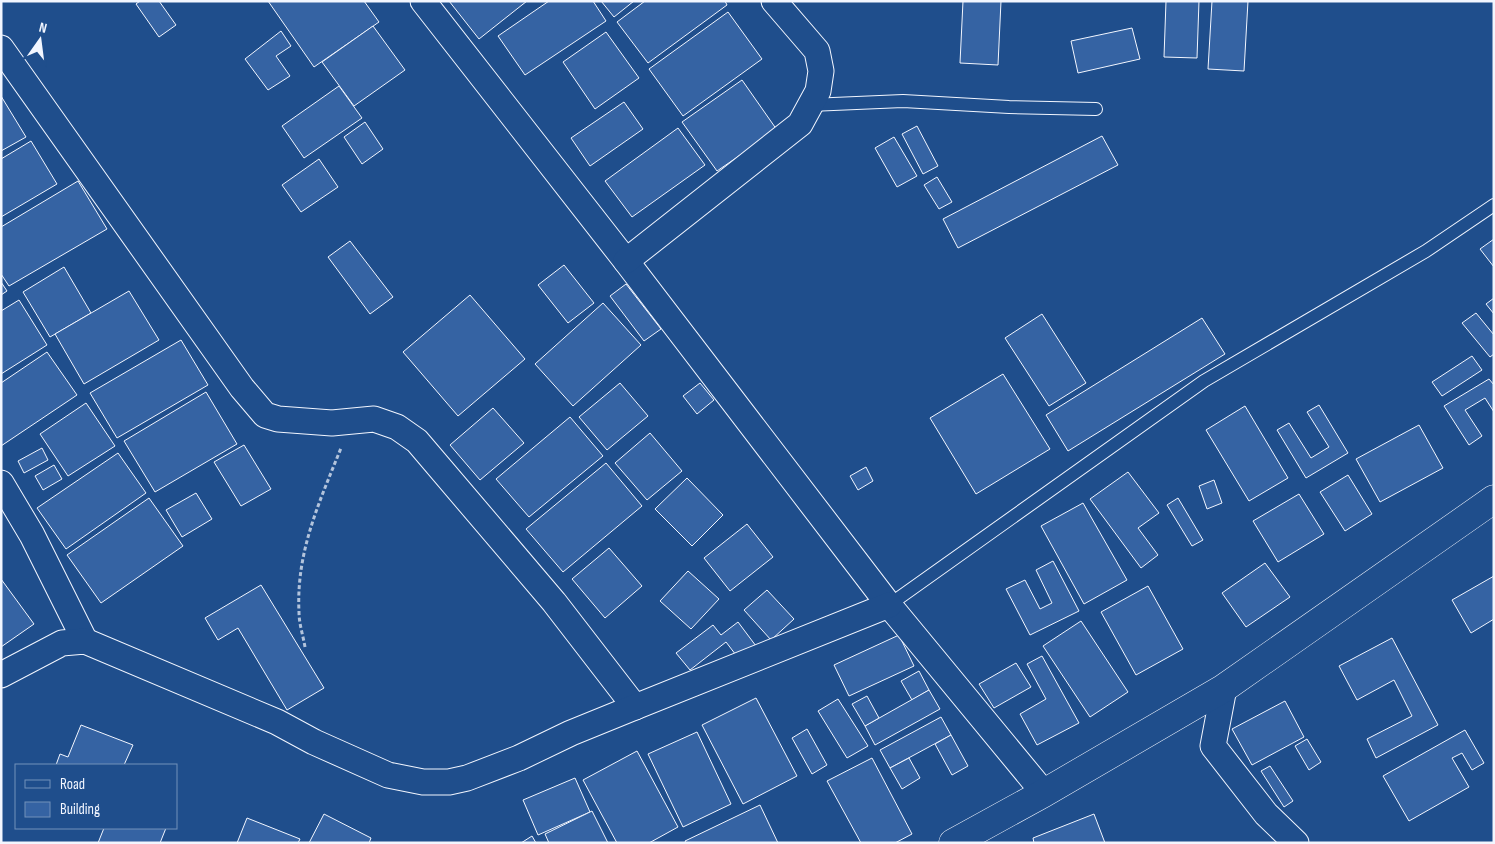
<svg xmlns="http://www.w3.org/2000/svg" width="1495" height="844" font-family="'Sofia Sans Condensed',sans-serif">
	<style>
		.building { fill: #3563a3; stroke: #f2f6ff }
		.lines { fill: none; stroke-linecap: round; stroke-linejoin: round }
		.lane-casing { stroke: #f2f6ff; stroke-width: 14 }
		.street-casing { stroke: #f2f6ff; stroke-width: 27 }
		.secondary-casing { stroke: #f2f6ff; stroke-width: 29 }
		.path { stroke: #b3c4dc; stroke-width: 3; stroke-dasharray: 4 2.5; stroke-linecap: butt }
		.lane { stroke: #1f4e8c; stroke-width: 12 }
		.street { stroke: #1f4e8c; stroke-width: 25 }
		.secondary { stroke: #1f4e8c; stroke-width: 28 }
	</style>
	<rect width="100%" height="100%" fill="#1f4e8c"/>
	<!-- building -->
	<g class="building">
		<path d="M 140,1 L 159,1 L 176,25 L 159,37 L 136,4 Z"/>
		<path d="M 268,1 L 364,1 L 379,22 L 314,67 Z"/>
		<path d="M 449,1 L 527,1 L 479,39 Z"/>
		<path d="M 549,1 L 593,1 L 606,21 L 525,75 L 498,36 Z"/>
		<path d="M 601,1 L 634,1 L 614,17 Z"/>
		<path d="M 645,1 L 725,1 L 727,5 L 648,63 L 617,22 Z"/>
		<path d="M 963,1 L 1001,1 L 998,65 L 960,63 Z"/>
		<path d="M 1166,1 L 1199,1 L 1197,58 L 1164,57 Z"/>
		<path d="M 1212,1 L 1248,1 L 1244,71 L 1208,69 Z"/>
		<path d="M 728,12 L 762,59 L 683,116 L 649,69 Z"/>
		<path d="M 373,26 L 405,70 L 354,106 L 322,62 Z"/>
		<path d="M 1132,28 L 1140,59 L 1078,73 L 1071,41 Z"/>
		<path d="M 281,31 L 291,46 L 276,56 L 290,76 L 268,90 L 245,59 Z"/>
		<path d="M 606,32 L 639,78 L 595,109 L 563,62 Z"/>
		<path d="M 742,80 L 777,130 L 717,171 L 682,122 Z"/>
		<path d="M 339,86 L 362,118 L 304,158 L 282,126 Z"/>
		<path d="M 1,96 L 26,137 L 1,151 Z"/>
		<path d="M 624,102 L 643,129 L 590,166 L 571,138 Z"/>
		<path d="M 365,122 L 383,149 L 362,164 L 344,137 Z"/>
		<path d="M 917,126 L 938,166 L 923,174 L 902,134 Z"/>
		<path d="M 678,128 L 705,165 L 632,217 L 605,181 Z"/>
		<path d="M 1102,136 L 1118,165 L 958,248 L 943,219 Z"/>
		<path d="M 894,137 L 917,176 L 897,187 L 875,148 Z"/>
		<path d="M 31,141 L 57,184 L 1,217 L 1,159 Z"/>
		<path d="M 319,159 L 338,187 L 301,212 L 282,185 Z"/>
		<path d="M 937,177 L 952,202 L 939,209 L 924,185 Z"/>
		<path d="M 78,181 L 107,229 L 9,286 L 1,274 L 1,227 Z"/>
		<path d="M 1494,239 L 1494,267 L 1480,249 Z"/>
		<path d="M 350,241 L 393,297 L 370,314 L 328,257 Z"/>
		<path d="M 564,265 L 594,303 L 568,323 L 538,285 Z"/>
		<path d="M 64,267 L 91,313 L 50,337 L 23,292 Z"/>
		<path d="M 1,282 L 7,291 L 1,295 Z"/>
		<path d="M 626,284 L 661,329 L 644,341 L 610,296 Z"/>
		<path d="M 129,291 L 159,340 L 84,384 L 55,334 Z"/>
		<path d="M 470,295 L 525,359 L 458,416 L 403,352 Z"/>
		<path d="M 1494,298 L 1494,314 L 1486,304 Z"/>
		<path d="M 19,300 L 47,345 L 1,374 L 1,311 Z"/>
		<path d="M 603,303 L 641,345 L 573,406 L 535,364 Z"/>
		<path d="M 1476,313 L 1494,335 L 1494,354 L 1490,357 L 1462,323 Z"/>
		<path d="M 1042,314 L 1086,383 L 1049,406 L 1005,338 Z"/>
		<path d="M 1202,318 L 1225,354 L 1068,451 L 1046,415 Z"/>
		<path d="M 181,340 L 208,385 L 117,438 L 90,393 Z"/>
		<path d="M 47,352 L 77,395 L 1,446 L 1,383 Z"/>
		<path d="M 1472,356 L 1482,370 L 1442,396 L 1432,382 Z"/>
		<path d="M 1003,374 L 1050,449 L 976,494 L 930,418 Z"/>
		<path d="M 1489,379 L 1494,385 L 1494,412 L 1485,398 L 1465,410 L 1482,436 L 1469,445 L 1444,406 Z"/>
		<path d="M 620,383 L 648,416 L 607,450 L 579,417 Z"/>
		<path d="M 700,383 L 714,400 L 697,414 L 683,396 Z"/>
		<path d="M 206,392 L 237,444 L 155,492 L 124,441 Z"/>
		<path d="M 86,403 L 115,446 L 68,476 L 40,434 Z"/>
		<path d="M 1319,405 L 1348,453 L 1306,478 L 1277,430 L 1289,423 L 1311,458 L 1329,447 L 1307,412 Z"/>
		<path d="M 1245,406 L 1288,478 L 1249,501 L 1206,430 Z"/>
		<path d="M 493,408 L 524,443 L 480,480 L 450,445 Z"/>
		<path d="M 570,417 L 603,456 L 529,517 L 496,479 Z"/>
		<path d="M 1419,425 L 1443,468 L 1380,502 L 1356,459 Z"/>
		<path d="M 650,433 L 682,471 L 647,500 L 615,463 Z"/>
		<path d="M 244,445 L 271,489 L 241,506 L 214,462 Z"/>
		<path d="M 42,448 L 48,460 L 24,473 L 18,461 Z"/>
		<path d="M 118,453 L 146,493 L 66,549 L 37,508 Z"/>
		<path d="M 606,463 L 642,506 L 563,572 L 526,529 Z"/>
		<path d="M 54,465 L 62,479 L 43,490 L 35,476 Z"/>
		<path d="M 866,467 L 873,481 L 858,490 L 850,476 Z"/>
		<path d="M 1128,472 L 1159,513 L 1138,528 L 1158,555 L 1141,568 L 1090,499 Z"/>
		<path d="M 1348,475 L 1372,514 L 1345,531 L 1320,492 Z"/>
		<path d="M 687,478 L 723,515 L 692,546 L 655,509 Z"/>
		<path d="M 1214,480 L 1222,503 L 1207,509 L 1199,486 Z"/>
		<path d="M 196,493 L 212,519 L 182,537 L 166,510 Z"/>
		<path d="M 1299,494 L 1324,534 L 1278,562 L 1253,521 Z"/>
		<path d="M 149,498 L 183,546 L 101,603 L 67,555 Z"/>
		<path d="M 1178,498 L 1203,540 L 1192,546 L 1167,505 Z"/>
		<path d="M 1083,503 L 1127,580 L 1084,604 L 1041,526 Z"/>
		<path d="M 747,524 L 773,557 L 730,591 L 704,558 Z"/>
		<path d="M 609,548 L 642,586 L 605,618 L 572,579 Z"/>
		<path d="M 1053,561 L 1079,611 L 1030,635 L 1006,589 L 1025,580 L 1040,609 L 1052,603 L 1036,570 Z"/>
		<path d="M 1265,563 L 1290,597 L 1246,627 L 1222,593 Z"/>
		<path d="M 688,571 L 719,599 L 691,629 L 660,601 Z"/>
		<path d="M 1494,576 L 1494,619 L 1471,633 L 1452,600 Z"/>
		<path d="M 1,579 L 34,624 L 1,647 Z"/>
		<path d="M 261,585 L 324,688 L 287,710 L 238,628 L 218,640 L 205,618 Z"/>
		<path d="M 1148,586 L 1183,649 L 1136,675 L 1101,612 Z"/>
		<path d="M 767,590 L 794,619 L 771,640 L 744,610 Z"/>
		<path d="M 1081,621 L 1128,692 L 1090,717 L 1043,646 Z"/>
		<path d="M 738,622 L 756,646 L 739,659 L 726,642 L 690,670 L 676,653 L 713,625 L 721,635 Z"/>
		<path d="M 899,635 L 914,666 L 849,696 L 834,665 Z"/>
		<path d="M 1392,638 L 1438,725 L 1376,758 L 1367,739 L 1412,716 L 1394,680 L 1357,700 L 1339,666 Z"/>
		<path d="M 1042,656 L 1079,723 L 1037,745 L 1020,714 L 1046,699 L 1027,664 Z"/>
		<path d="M 1016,663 L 1031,687 L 994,708 L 979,684 Z"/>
		<path d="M 919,671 L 929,690 L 912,700 L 901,681 Z"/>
		<path d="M 929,690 L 940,709 L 875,745 L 865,726 Z"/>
		<path d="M 867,696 L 879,718 L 865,726 L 852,704 Z"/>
		<path d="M 756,698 L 797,776 L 743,804 L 702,725 Z"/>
		<path d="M 838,699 L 868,746 L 847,758 L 818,711 Z"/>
		<path d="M 1285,701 L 1304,737 L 1252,765 L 1232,729 Z"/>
		<path d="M 941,717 L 951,735 L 890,768 L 880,750 Z"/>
		<path d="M 81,725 L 133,745 L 124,765 L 56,765 L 60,754 L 68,757 Z"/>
		<path d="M 807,729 L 827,765 L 812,774 L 792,738 Z"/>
		<path d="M 1465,730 L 1484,763 L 1472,770 L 1462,753 L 1452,758 L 1469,787 L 1409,821 L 1383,776 Z"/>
		<path d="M 697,732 L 731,804 L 683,827 L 648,754 Z"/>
		<path d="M 951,735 L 968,766 L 952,775 L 935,744 Z"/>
		<path d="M 1307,739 L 1321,762 L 1309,770 L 1295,746 Z"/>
		<path d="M 637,751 L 678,827 L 649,843 L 617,843 L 583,780 Z"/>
		<path d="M 872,758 L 912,834 L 895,843 L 861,843 L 827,781 Z"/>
		<path d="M 909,758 L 920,778 L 902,789 L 890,768 Z"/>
		<path d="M 1270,766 L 1293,801 L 1284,807 L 1261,771 Z"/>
		<path d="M 575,778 L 590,812 L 538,835 L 523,800 Z"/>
		<path d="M 760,805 L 778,843 L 686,843 L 685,841 Z"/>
		<path d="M 592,811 L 608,843 L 549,843 L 545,834 Z"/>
		<path d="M 324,814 L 371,838 L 369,843 L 309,843 Z"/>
		<path d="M 1094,814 L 1105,843 L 1034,843 L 1033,838 Z"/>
		<path d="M 247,818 L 300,839 L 298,843 L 237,843 Z"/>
		<path d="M 104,828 L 166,828 L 160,843 L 98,843 Z"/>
		<path d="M 532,836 L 536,843 L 521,843 Z"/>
	</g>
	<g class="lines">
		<defs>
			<g id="lane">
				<path d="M 810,105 L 903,101 L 1009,107 L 1096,109"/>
				<path d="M 889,605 L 1204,381 L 1426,251 L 1494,205"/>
			</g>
			<g id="street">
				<path d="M 423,1 L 626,261 L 889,605 L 1044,793"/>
				<path d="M 1,48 L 242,388 L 265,415 L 278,419 L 332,423 L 374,419 L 397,427 L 417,441 L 554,602 L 635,707"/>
				<path d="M 626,261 L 800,124 L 818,91 L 821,71 L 817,51 L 774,1"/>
				<path d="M 1,483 L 32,535 L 85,641"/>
				<path d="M 1,675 L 62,643 L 85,641 L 277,722 L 314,742 L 388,775 L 423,782 L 449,782 L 467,778 L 519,758 L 571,733 L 635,707 L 889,605"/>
				<path d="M 1224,688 L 1213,746 L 1266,814 L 1296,843"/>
			</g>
			<path id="secondary" d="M 953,843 L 1044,793 L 1224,688 L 1494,499"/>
		</defs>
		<!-- lane casing -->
		<use href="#lane" class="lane-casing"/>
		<!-- street casing -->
		<use href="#street" class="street-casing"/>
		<!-- secondary casing -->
		<use href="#secondary" class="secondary-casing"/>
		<!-- path -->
		<path class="path" d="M 305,647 C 303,635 299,624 299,612 C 296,552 319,503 341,448"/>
		<!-- lane -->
		<use href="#lane" class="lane"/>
		<!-- street -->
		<use href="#street" class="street"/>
		<!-- secondary -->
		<use href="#secondary" class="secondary"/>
	</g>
	<!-- border -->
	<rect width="1495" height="844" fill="none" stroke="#f2f6ff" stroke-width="5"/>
	<!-- legend -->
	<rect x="15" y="764" width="162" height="65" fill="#1f4e8c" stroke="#7391ba"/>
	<rect x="25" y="780" width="25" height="8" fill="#1f4e8c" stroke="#7391ba"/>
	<text x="60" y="789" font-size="15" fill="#f2f6ff">Road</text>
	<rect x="25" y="802" width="25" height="15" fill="#3563a3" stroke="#7391ba"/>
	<text x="60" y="814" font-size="15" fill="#f2f6ff">Building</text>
	<!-- north arrow -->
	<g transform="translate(40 40) rotate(14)" stroke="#1f4e8c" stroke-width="4" paint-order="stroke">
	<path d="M0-4L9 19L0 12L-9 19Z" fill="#f2f6ff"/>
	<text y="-8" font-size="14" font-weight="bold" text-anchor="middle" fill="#f2f6ff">N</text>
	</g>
</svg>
